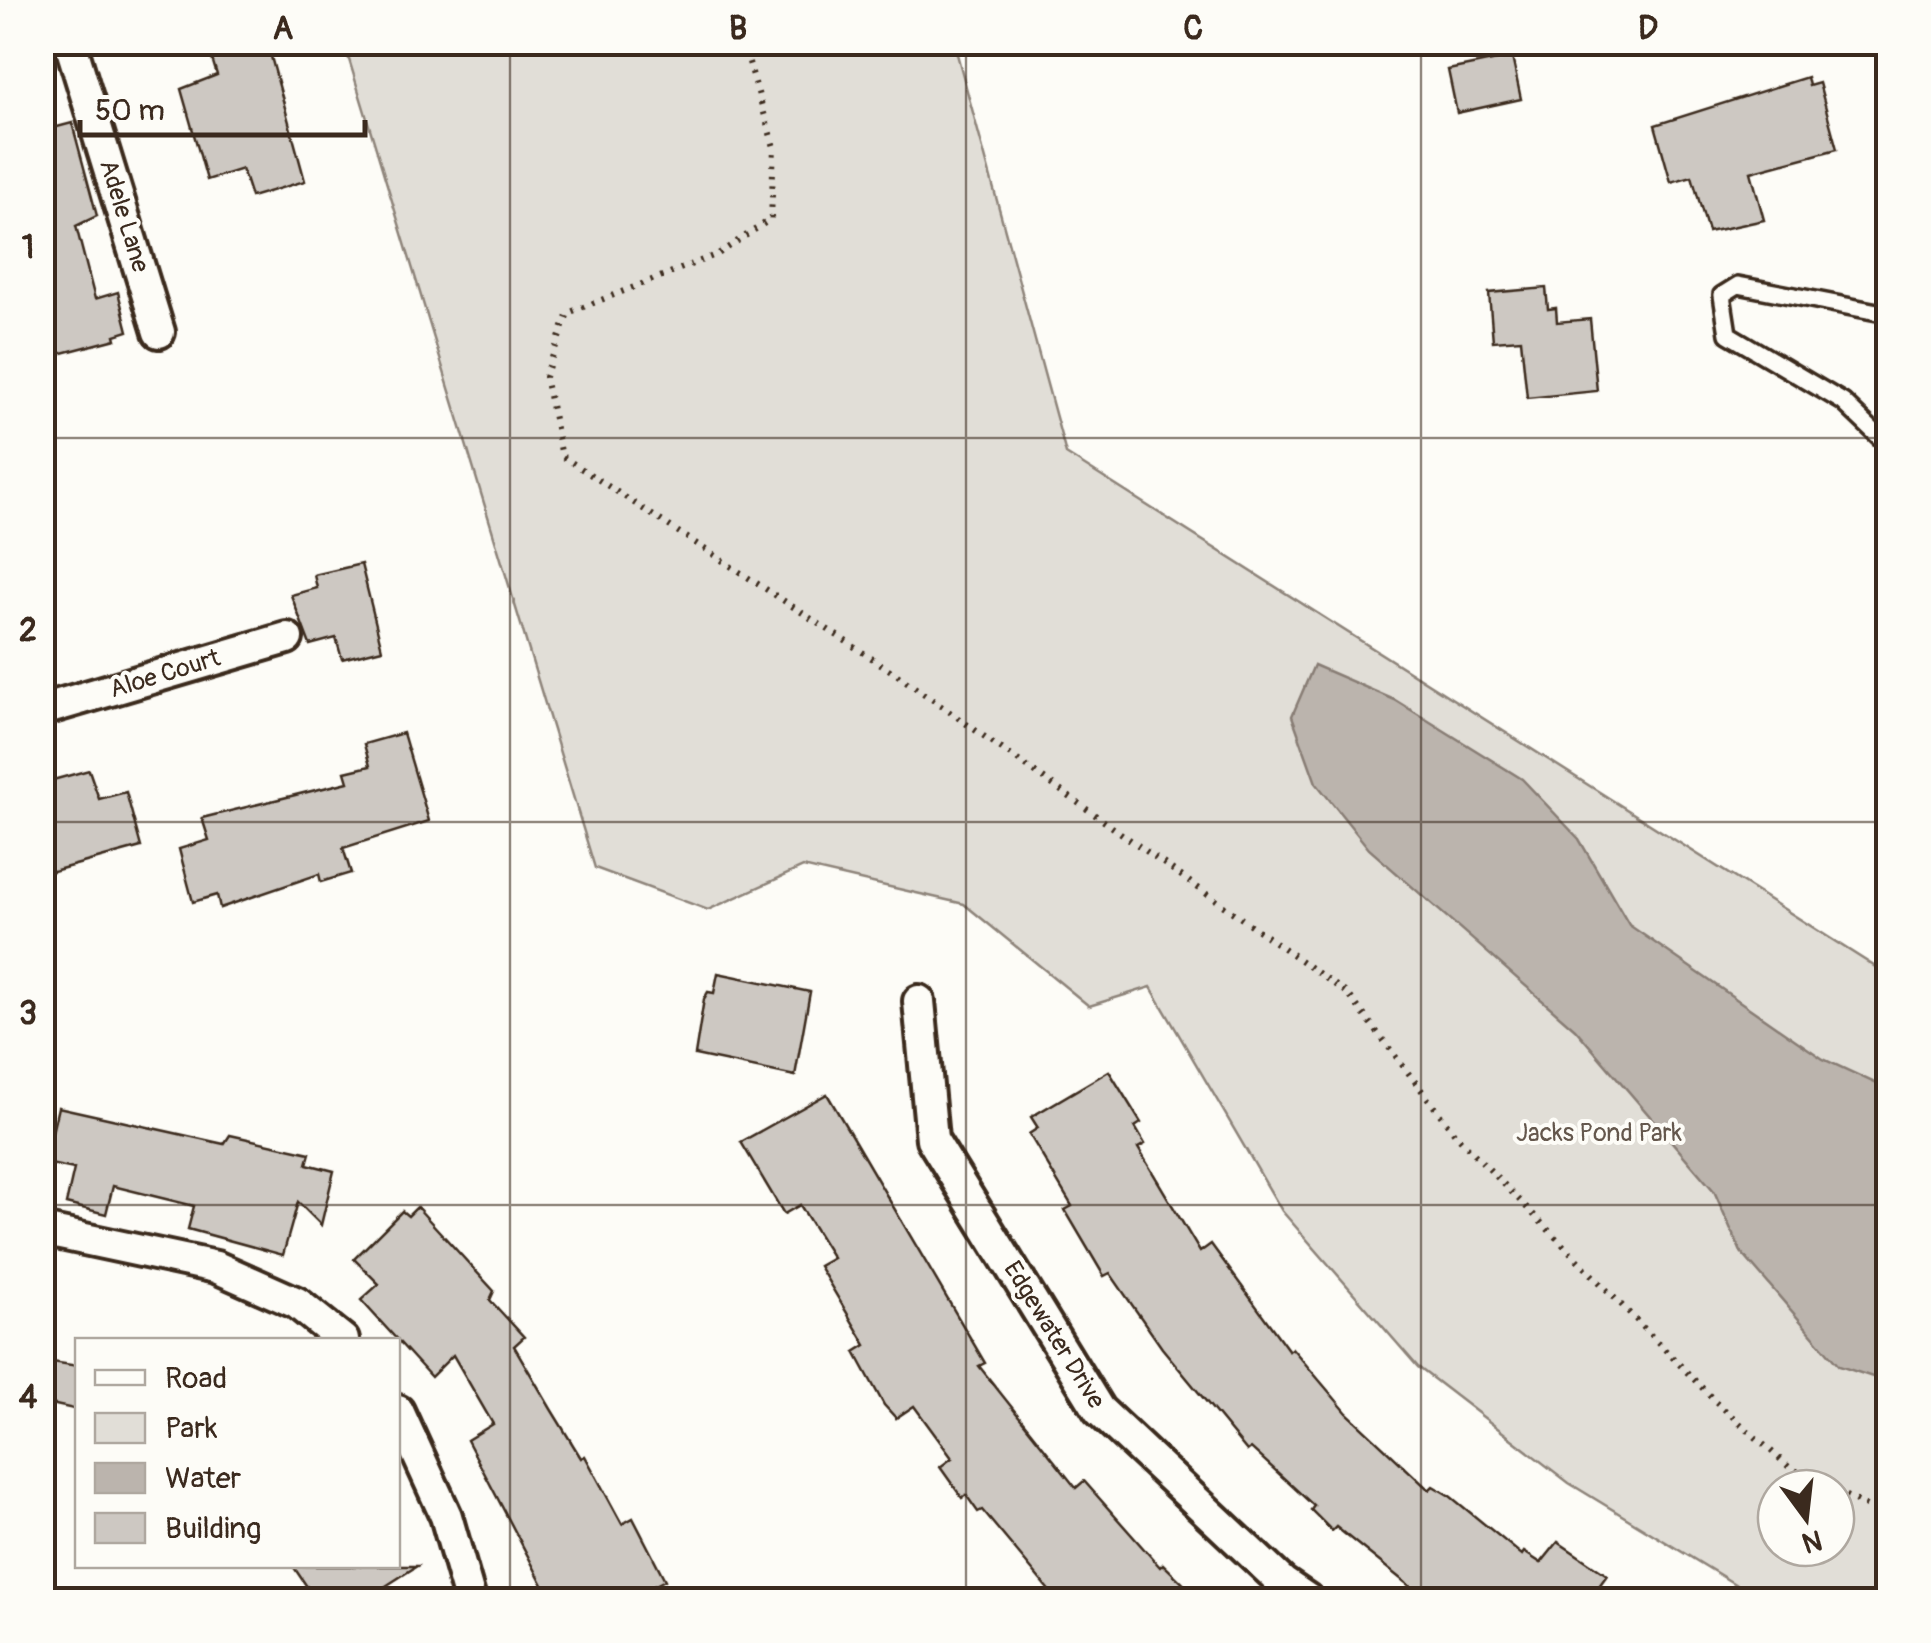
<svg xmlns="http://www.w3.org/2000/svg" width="1931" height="1643" font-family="Pangolin,sans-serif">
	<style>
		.green { fill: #e1ded7; stroke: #8e847a; stroke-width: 2.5; fill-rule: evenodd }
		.water { fill: #bbb4ad; stroke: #887d74; stroke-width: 2.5 }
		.building { fill: #cdc8c2; stroke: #3b2a1e; stroke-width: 2.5 }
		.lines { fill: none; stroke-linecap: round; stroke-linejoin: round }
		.service-casing { stroke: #3b2a1e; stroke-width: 22 }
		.minor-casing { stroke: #3b2a1e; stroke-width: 38 }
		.path { stroke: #3b2a1e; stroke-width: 6; stroke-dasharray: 2.5 8; stroke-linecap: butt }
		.service { stroke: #fdfcf7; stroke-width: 15 }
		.minor { stroke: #fdfcf7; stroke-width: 30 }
		.grid { fill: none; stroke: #3b2a1e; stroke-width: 2.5; stroke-opacity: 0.55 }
		.labels { text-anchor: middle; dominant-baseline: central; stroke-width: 8; stroke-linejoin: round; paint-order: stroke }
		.street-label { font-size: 25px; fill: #3b2a1e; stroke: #fdfcf7 }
		.park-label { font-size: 25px; fill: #64574c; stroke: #fdfcf7 }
		.neatline { fill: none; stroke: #3b2a1e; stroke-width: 4 }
		.grid-label { font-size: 32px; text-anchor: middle; font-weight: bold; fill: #3b2a1e }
	</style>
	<rect width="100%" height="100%" fill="#fdfcf7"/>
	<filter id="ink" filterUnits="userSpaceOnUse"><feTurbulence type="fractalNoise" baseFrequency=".01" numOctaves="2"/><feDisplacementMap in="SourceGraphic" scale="20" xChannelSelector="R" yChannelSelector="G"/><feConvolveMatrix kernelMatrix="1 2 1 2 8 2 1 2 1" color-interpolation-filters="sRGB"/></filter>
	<g filter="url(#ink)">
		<!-- green -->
		<path class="green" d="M 344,43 L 954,43 L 1066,454 L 1888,975 L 1888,1600 L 1761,1600 L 1569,1483 L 1418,1367 L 1282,1211 L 1151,987 L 1089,1006 L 964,904 L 803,867 L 708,910 L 595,868 ZM 1776,1488 L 1836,1488 L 1836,1548 L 1776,1548 Z"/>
		<!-- water -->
		<path class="water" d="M 1314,665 L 1395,700 L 1522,779 L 1579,839 L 1629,925 L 1823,1059 L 1888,1089 L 1888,1382 L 1839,1366 L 1741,1252 L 1714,1191 L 1575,1029 L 1369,849 L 1316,783 L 1292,716 Z"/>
		<!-- building -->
		<g class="building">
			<path d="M 229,42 L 267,42 L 305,181 L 251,197 L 242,169 L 207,180 L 181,89 L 217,75 L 209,49 Z"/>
			<path d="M 1512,57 L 1521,99 L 1457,113 L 1448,70 Z"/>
			<path d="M 1807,77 L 1809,86 L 1819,83 L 1837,149 L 1751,172 L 1764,220 L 1708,232 L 1692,176 L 1671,182 L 1655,125 Z"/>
			<path d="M 72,123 L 97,216 L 76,226 L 95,299 L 118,292 L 128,331 L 115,335 L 116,339 L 51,356 L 42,324 L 42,131 Z"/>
			<path d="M 1546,288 L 1548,309 L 1556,308 L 1557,322 L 1590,319 L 1597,391 L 1527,398 L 1521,339 L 1493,341 L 1489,293 Z"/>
			<path d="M 361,564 L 382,649 L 342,659 L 336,638 L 310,645 L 291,595 L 317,588 L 314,575 Z"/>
			<path d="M 403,733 L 429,821 L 343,848 L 351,873 L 321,882 L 319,874 L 220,908 L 217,895 L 193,902 L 179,849 L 209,840 L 202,818 L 348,782 L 345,772 L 370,766 L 364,744 Z"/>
			<path d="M 89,770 L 99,799 L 126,792 L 141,847 L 42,874 L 42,783 Z"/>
			<path d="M 718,973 L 810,992 L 795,1076 L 695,1055 L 704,999 L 708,992 L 714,993 Z"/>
			<path d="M 1109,1071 L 1141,1123 L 1135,1127 L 1145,1144 L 1138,1148 L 1200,1252 L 1211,1244 L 1289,1351 L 1292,1348 L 1347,1413 L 1429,1490 L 1433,1486 L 1450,1496 L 1522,1555 L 1524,1552 L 1541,1563 L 1558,1542 L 1607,1575 L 1589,1600 L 1427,1600 L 1336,1527 L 1332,1531 L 1311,1510 L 1314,1506 L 1251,1448 L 1247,1451 L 1162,1348 L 1110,1273 L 1104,1276 L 1065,1210 L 1072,1206 L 1029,1134 L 1038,1128 L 1031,1117 Z"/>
			<path d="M 827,1094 L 985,1363 L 979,1366 L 1076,1488 L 1084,1481 L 1160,1567 L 1163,1564 L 1200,1600 L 1057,1600 L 982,1510 L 978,1512 L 966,1495 L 962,1498 L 940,1467 L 952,1458 L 914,1406 L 896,1418 L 884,1405 L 855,1352 L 866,1345 L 819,1266 L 833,1258 L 800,1205 L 784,1214 L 741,1142 Z"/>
			<path d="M 58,1107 L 224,1144 L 230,1135 L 310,1153 L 307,1164 L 334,1171 L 321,1225 L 298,1202 L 283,1255 L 188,1229 L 194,1206 L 113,1186 L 106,1214 L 66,1204 L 74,1169 L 45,1163 Z"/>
			<path d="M 417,1207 L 494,1291 L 490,1300 L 524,1337 L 514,1346 L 551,1409 L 581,1458 L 585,1456 L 622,1524 L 633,1518 L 665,1580 L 626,1600 L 551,1600 L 467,1440 L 493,1424 L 453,1355 L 431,1377 L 361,1300 L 379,1284 L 354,1259 L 402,1211 L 408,1216 Z"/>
			<path d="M 46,1361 L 78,1366 L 78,1410 L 42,1402 Z"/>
			<path d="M 293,1566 L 417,1566 L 364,1600 L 316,1600 Z"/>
		</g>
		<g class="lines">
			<defs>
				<path id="service" d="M 1888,314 L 1738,285 L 1722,295 L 1728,334 L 1843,402 L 1888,445"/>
				<g id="minor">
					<path d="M 70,42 L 159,332"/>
					<path d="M 42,710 L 287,638"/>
					<path d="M 919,1001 L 932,1139 L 1099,1410 L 1283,1583 L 1308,1600"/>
					<path d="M 42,1230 L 216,1267 L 297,1303 L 343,1340"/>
					<path d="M 398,1411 L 446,1516 L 470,1600"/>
				</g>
			</defs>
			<!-- service casing -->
			<use href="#service" class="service-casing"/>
			<!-- minor casing -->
			<use href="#minor" class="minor-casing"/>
			<!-- path -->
			<g class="path">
				<path d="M 743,42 L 774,147 L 771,219 L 718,254 L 568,313 L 545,377 L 562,456 L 896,674 L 1348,994 L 1455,1134 L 1715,1401 L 1789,1467 L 1830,1488"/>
				<path d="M 1836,1491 L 1888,1517"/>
			</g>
			<!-- service -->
			<use href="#service" class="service"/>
			<!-- minor -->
			<use href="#minor" class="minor"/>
		</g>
	</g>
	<!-- grid -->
	<path class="grid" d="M 510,42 L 510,1600M 966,42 L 966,1600M 1421,42 L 1421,1600M 42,438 L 1888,438M 42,822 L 1888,822M 42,1205 L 1888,1205"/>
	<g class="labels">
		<!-- street labels -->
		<g class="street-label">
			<text transform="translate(124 216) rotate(73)">Adele Lane</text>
			<text transform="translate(165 674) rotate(-17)">Aloe Court</text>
			<text transform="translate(1054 1335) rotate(58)">Edgewater Drive</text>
		</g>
		<!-- park labels -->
		<g class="park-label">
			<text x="1599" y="1133">Jacks Pond Park</text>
		</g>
	</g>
	<!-- margin -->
	<rect width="1931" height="1643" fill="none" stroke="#fdfcf7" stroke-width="110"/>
	<!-- legend -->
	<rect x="75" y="1338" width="325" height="230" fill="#fdfcf7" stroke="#afa8a0" stroke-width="2.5"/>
	<rect x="95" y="1370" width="50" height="15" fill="#fdfcf7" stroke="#afa8a0" stroke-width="2.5"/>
	<text x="165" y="1388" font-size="30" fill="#3b2a1e">Road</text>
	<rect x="95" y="1413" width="50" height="30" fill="#e1ded7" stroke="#afa8a0" stroke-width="2.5"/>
	<text x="165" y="1438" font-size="30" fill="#3b2a1e">Park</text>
	<rect x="95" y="1463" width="50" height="30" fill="#bbb4ad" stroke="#afa8a0" stroke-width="2.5"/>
	<text x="165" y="1488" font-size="30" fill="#3b2a1e">Water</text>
	<rect x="95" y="1513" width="50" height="30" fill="#cdc8c2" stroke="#afa8a0" stroke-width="2.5"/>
	<text x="165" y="1538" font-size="30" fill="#3b2a1e">Building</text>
	<!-- north arrow -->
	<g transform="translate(1806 1518) rotate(165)"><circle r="48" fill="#fdfcf7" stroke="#afa8a0" stroke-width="2.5"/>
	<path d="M0-8L18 38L0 25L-18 38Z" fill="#3b2a1e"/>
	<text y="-15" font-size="28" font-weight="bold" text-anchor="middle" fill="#3b2a1e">N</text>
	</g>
	<!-- scale -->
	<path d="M80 120v15h285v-15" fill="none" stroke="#3b2a1e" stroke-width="5"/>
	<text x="95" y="120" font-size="30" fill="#3b2a1e" stroke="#fdfcf7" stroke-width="8" paint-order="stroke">50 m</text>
	<rect x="55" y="55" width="1821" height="1533" class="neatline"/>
	<g class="grid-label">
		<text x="283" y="39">A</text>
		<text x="738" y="39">B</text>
		<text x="1193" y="39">C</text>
		<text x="1648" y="39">D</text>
		<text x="28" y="258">1</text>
		<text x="28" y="641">2</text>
		<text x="28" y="1024">3</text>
		<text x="28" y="1408">4</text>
	</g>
</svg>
